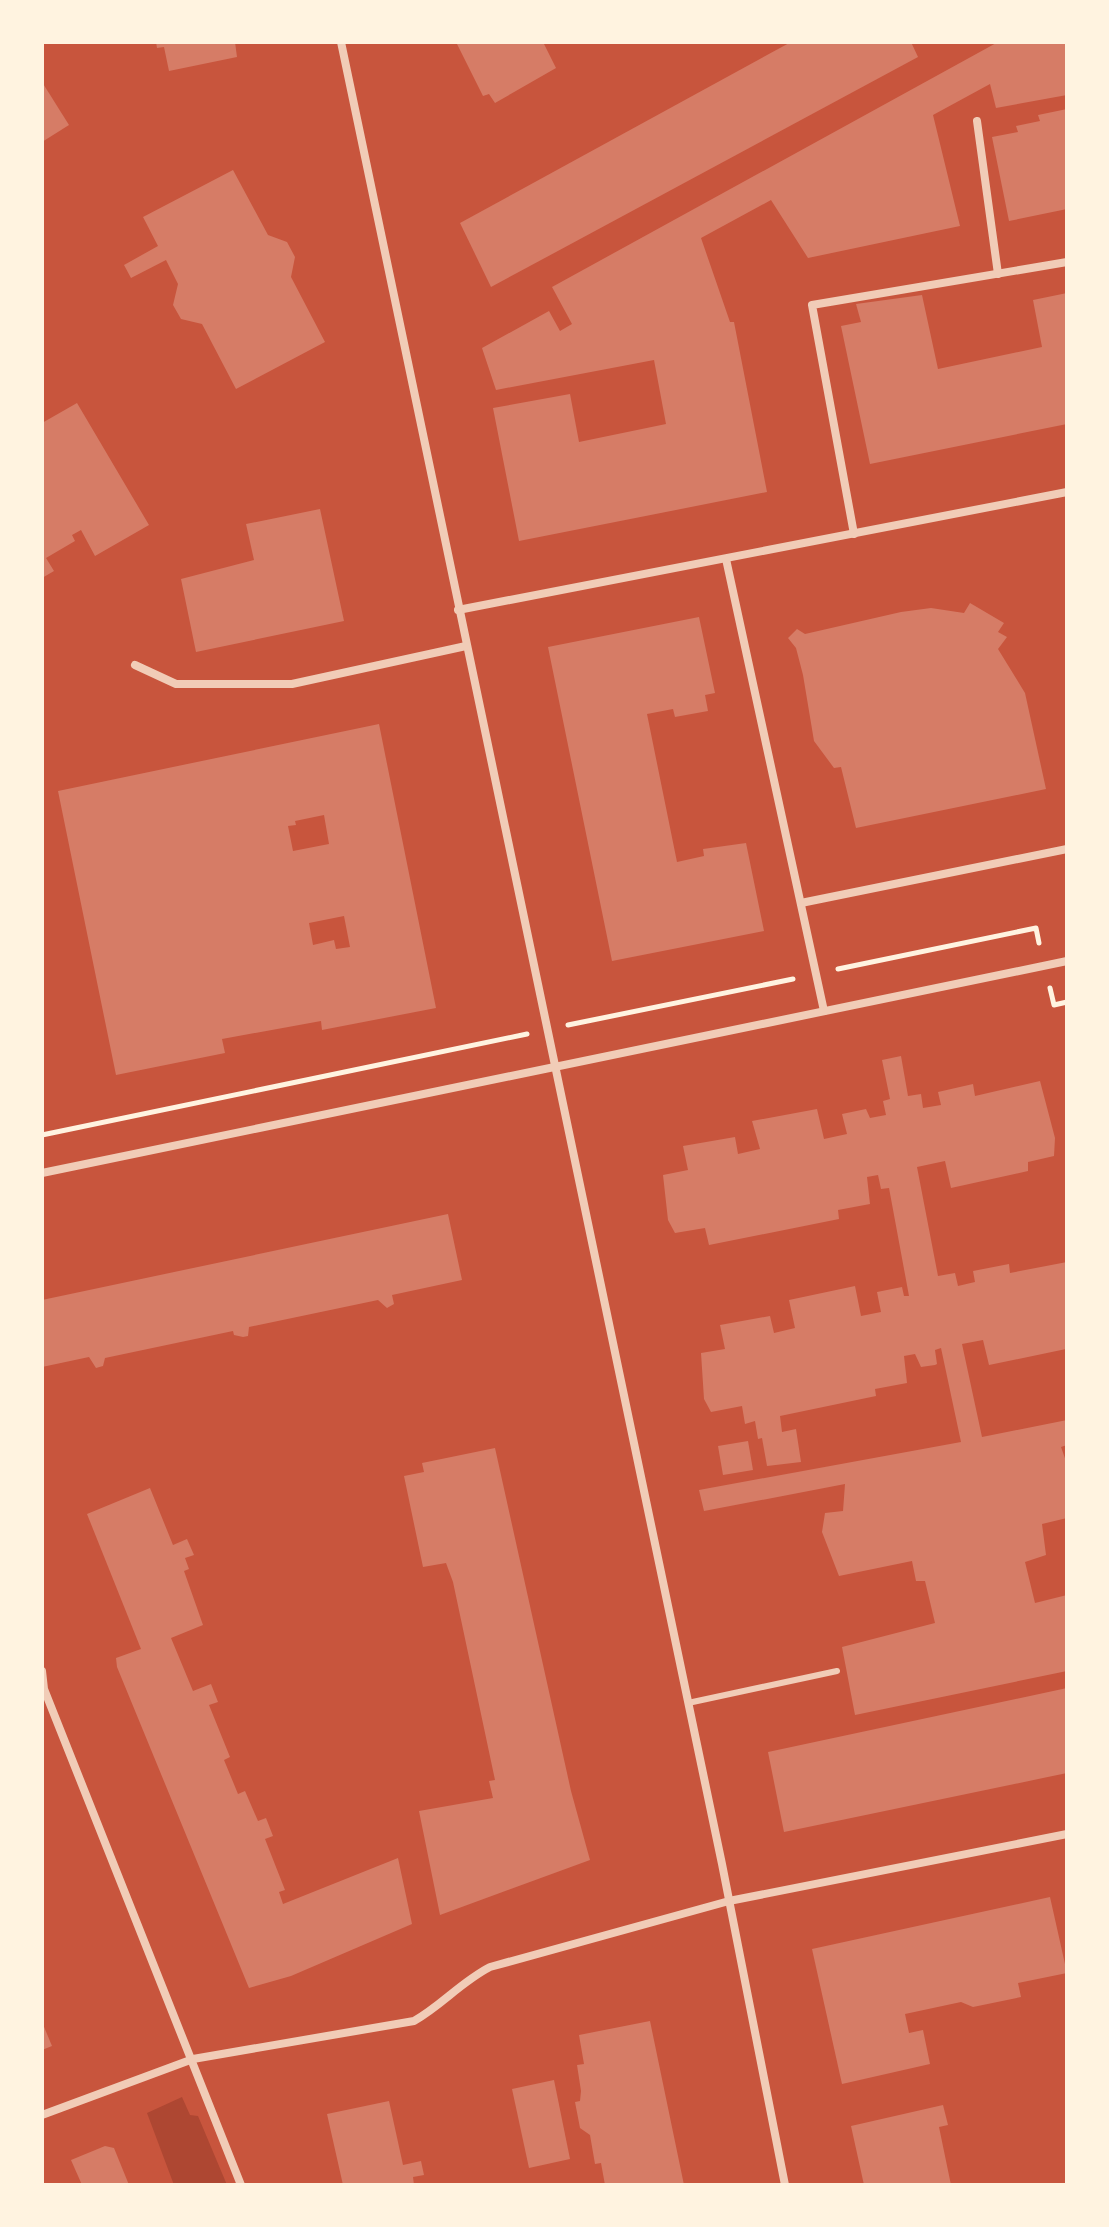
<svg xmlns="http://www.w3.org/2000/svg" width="1109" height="2227" font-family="Cabin,sans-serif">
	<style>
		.green { fill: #ae4732 }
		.building { fill: #d67c66; fill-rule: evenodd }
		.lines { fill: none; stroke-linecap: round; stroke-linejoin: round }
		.path { stroke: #fff3e0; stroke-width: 5 }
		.service { stroke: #f1ccb7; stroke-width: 6 }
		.minor { stroke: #f1ccb7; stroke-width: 8 }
	</style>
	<rect width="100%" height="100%" fill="#c8553d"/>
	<!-- green -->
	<path class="green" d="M 182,2097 L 190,2115 L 198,2116 L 227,2185 L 174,2185 L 147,2113 Z"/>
	<!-- building -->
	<g class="building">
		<path d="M 156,42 L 235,42 L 237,57 L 169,71 L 164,47 L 157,48 Z"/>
		<path d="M 456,42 L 543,42 L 556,68 L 495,103 L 489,94 L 483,96 Z"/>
		<path d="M 791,42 L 911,42 L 918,57 L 491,287 L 460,223 Z"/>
		<path d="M 998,42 L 1067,42 L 1067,95 L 996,108 L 990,84 L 933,115 L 960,226 L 808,258 L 771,200 L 701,238 L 730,322 L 734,322 L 767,492 L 519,541 L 493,408 L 570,394 L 579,442 L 666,424 L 654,360 L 496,390 L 482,348 L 549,311 L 560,331 L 572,324 L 552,287 Z"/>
		<path d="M 42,82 L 69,125 L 42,142 Z"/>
		<path d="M 1067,109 L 1067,209 L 1009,221 L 992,137 L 1018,132 L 1016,126 L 1040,121 L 1038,115 Z"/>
		<path d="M 233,170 L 268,235 L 287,242 L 295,257 L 291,277 L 325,342 L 236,389 L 202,324 L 181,319 L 173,305 L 178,284 L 166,260 L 131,278 L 124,265 L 158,246 L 143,217 Z"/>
		<path d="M 1067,293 L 1067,424 L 870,464 L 841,326 L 861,322 L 856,304 L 922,295 L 938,369 L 1042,347 L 1033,300 Z"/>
		<path d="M 77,403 L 149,525 L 95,556 L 81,530 L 72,535 L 75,541 L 46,558 L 54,571 L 42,578 L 42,423 Z"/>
		<path d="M 320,509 L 344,621 L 196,652 L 181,579 L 254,560 L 246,524 Z"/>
		<path d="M 970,603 L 1004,623 L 998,632 L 1007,637 L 998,649 L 1025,693 L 1046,789 L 856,828 L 841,767 L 834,768 L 814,741 L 803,675 L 796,648 L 788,638 L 797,629 L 805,634 L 901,612 L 931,608 L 964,613 Z"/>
		<path d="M 699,617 L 715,693 L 705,695 L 708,711 L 675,717 L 673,709 L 647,714 L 677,862 L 704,856 L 703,849 L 746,843 L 764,931 L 612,961 L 548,647 Z"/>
		<path d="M 379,724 L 436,1008 L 322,1030 L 321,1021 L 222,1039 L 225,1053 L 116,1075 L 58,791 ZM 324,815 L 329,844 L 293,851 L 288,826 L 296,825 L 295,821 ZM 344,916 L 350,947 L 336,949 L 334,940 L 313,945 L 309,923 Z"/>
		<path d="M 901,1056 L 908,1096 L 921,1094 L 923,1108 L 941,1105 L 938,1092 L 973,1084 L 975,1096 L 1040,1081 L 1055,1138 L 1054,1156 L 1028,1162 L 1028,1171 L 951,1188 L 945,1161 L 917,1167 L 938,1276 L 955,1273 L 958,1286 L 975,1282 L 973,1271 L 1009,1264 L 1010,1273 L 1067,1262 L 1066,1349 L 989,1365 L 983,1340 L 962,1344 L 982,1437 L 1067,1420 L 1067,1445 L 1061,1447 L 1067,1464 L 1067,1518 L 1042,1524 L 1046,1555 L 1025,1562 L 1035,1603 L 1067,1595 L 1067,1671 L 855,1715 L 842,1647 L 935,1623 L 925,1581 L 916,1581 L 912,1561 L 839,1576 L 822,1532 L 825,1513 L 843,1511 L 845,1484 L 704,1511 L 699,1490 L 961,1442 L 941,1348 L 935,1350 L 937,1364 L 935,1365 L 921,1367 L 915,1354 L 904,1356 L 907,1383 L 875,1389 L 876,1396 L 780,1416 L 782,1432 L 796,1429 L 801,1462 L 767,1466 L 762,1438 L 758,1439 L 755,1421 L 745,1424 L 742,1406 L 711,1412 L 704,1399 L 701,1353 L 725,1349 L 720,1325 L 770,1316 L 774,1333 L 795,1328 L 789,1300 L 855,1286 L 861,1316 L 881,1312 L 877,1292 L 902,1287 L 904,1296 L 909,1296 L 889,1188 L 881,1189 L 878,1175 L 867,1177 L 870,1204 L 838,1210 L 839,1219 L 709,1245 L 705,1228 L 675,1233 L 668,1220 L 663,1175 L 688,1170 L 683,1146 L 735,1137 L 738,1154 L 760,1149 L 752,1121 L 817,1109 L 824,1139 L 847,1134 L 842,1114 L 866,1109 L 870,1118 L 886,1115 L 883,1101 L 890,1099 L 882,1060 Z"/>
		<path d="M 448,1214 L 462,1280 L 392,1295 L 394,1304 L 387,1308 L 378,1300 L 249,1327 L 248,1336 L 243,1337 L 234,1335 L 233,1331 L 105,1358 L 103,1366 L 96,1368 L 89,1357 L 42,1367 L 42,1300 Z"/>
		<path d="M 748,1441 L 753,1470 L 723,1475 L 718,1446 Z"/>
		<path d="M 495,1448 L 571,1791 L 590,1860 L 440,1915 L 419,1811 L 493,1798 L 489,1781 L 495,1780 L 453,1582 L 446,1563 L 423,1567 L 404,1476 L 424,1472 L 422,1463 Z"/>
		<path d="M 150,1488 L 173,1545 L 187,1539 L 194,1555 L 185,1558 L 189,1569 L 184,1571 L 203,1625 L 171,1638 L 193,1691 L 211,1684 L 218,1702 L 209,1705 L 230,1757 L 224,1760 L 238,1794 L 245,1791 L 258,1821 L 266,1818 L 273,1836 L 265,1839 L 285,1890 L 279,1892 L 283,1904 L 398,1858 L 412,1924 L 291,1976 L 249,1988 L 117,1667 L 116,1658 L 141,1649 L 87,1514 Z"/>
		<path d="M 1067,1688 L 1067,1773 L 784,1832 L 768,1752 Z"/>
		<path d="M 1050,1897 L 1067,1973 L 1018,1983 L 1021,1997 L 973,2007 L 961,2002 L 905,2014 L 909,2033 L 923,2030 L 930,2064 L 842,2084 L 812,1949 Z"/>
		<path d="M 650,2021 L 684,2185 L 605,2185 L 601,2163 L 595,2164 L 590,2135 L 580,2128 L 575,2102 L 580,2101 L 581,2091 L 577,2065 L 584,2064 L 579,2035 Z"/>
		<path d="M 42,2022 L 52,2046 L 42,2050 Z"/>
		<path d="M 554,2080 L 570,2159 L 529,2168 L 512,2089 Z"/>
		<path d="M 389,2101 L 403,2165 L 421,2161 L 424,2175 L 413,2177 L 414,2185 L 343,2185 L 327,2114 Z"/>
		<path d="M 943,2105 L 948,2125 L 939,2127 L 951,2185 L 864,2185 L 851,2126 Z"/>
		<path d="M 105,2146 L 114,2148 L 129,2185 L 82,2185 L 71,2160 Z"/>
	</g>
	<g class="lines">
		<!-- path -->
		<g class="path">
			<path d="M 838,969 L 1036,928 L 1039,943"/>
			<path d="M 1050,988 L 1054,1005 L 1067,1002"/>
			<path d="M 568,1025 L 793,979"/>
			<path d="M 42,1135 L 527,1034"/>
		</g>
		<!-- service -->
		<path class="service" d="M 688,1703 L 837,1671"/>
		<!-- minor -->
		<g class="minor">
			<path d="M 341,42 L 722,1864 L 785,2185"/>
			<path d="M 977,121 L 998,274"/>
			<path d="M 854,534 L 812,305 L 1067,262"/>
			<path d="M 726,559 L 824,1011"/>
			<path d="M 458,610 L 1067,492"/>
			<path d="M 135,665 L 176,684 L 292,684 L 466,646"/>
			<path d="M 801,903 L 1067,849"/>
			<path d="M 42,1173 L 1067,961"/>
			<path d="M 42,1671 L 44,1689 L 241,2185"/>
			<path d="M 42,2115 L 193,2059 L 414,2021 C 442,2005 461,1982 490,1967 L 729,1901 L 1067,1834"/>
		</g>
	</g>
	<!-- border -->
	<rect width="1109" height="2227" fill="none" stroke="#fff3e0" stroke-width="88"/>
</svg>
